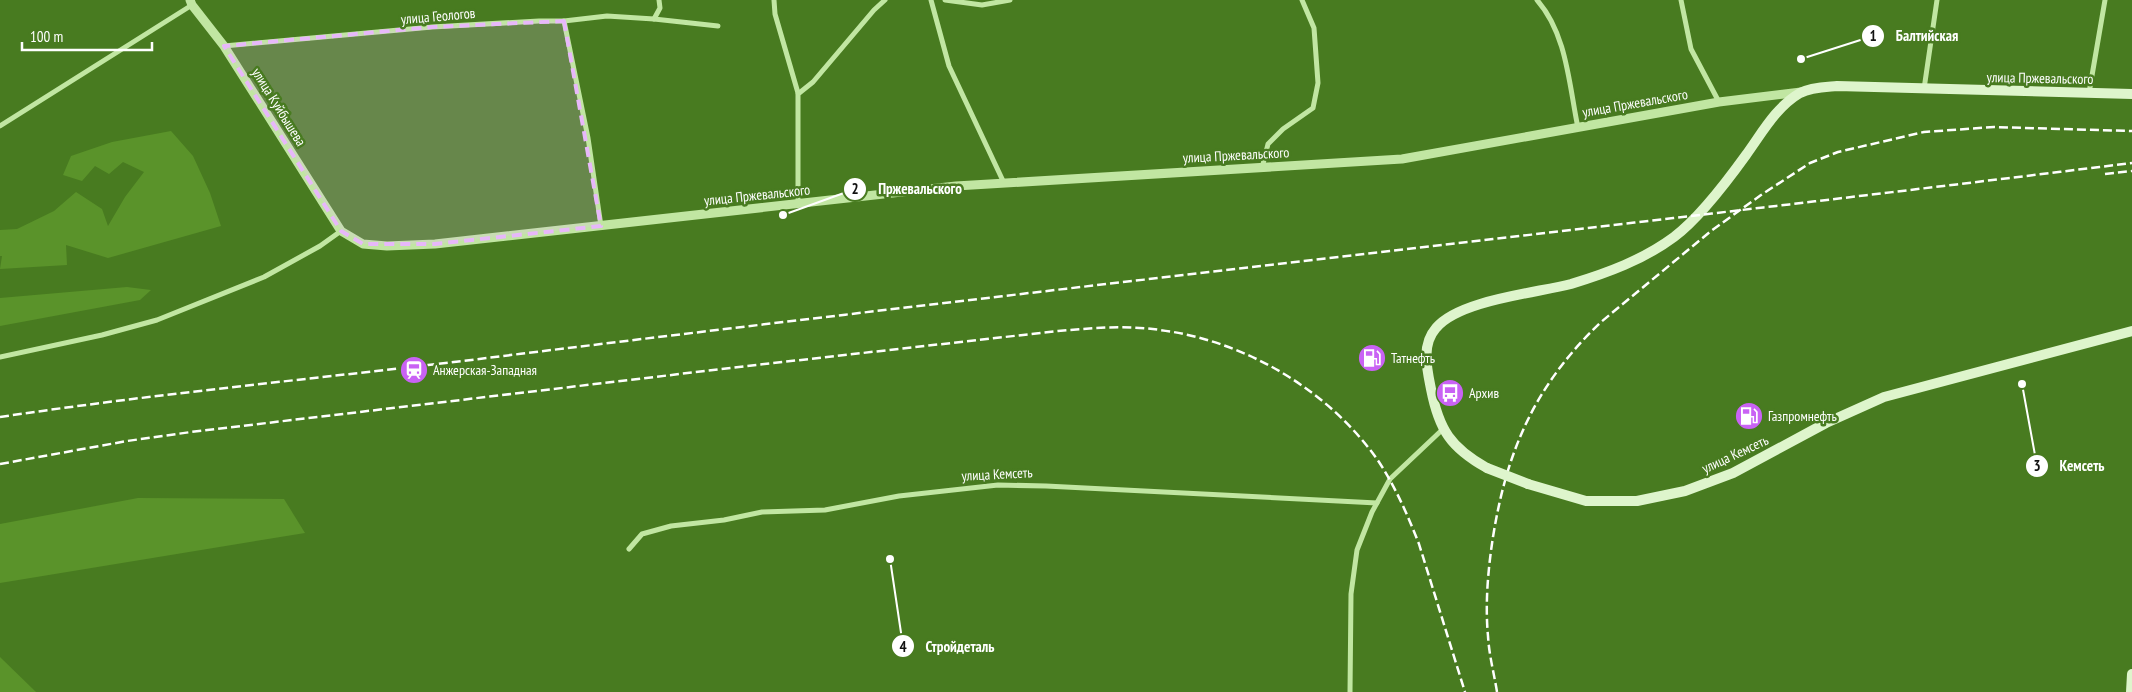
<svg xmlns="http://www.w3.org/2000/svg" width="2132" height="692" font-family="'PT Sans Narrow',sans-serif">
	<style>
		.green { fill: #5a932a }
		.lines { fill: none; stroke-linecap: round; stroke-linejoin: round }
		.minor { stroke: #c1e6a2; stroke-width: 5 }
		.tertiary { stroke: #c1e6a2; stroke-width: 9 }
		.secondary { stroke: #def5cc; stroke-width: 10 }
		.rail { stroke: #fff; stroke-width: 2.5; stroke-dasharray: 9 4; stroke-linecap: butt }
		.secondary-bridge { stroke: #def5cc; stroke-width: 10 }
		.marked { fill: #e7b8fa; fill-opacity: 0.2; stroke: #e7b8fa; stroke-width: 4; stroke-dasharray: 10 6; stroke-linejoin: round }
		.labels { text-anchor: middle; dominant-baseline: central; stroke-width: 5; stroke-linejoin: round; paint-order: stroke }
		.street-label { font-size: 14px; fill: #fff; stroke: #487b20 }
		.poi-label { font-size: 14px; fill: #fff; stroke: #487b20; text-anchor: start }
		.leader { fill: none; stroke: #fff; stroke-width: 2 }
		.callout-dot { fill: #fff; stroke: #487b20; stroke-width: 2 }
		.mark-label { font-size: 15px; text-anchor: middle; font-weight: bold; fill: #111 }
		.callout-label { font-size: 15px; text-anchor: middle; font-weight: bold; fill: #fff; stroke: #487b20; stroke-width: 5; stroke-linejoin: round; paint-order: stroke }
	</style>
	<rect width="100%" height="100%" fill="#487b20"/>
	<!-- green -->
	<g class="green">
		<path d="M 171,131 L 193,156 L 210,193 L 221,226 L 108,258 L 66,245 L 67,265 L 0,269 L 2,256 L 0,256 L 0,230 L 17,229 L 54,211 L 76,192 L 102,209 L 108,226 L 125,197 L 144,172 L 123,162 L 109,174 L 95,166 L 82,181 L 63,175 L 71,156 L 112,142 Z"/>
		<path d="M 127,287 L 151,290 L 140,300 L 0,326 L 0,298 Z"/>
		<path d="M 138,498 L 284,499 L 305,533 L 0,583 L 0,524 Z"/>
		<path d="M 0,657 L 36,692 L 0,692 Z"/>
	</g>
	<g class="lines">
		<!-- minor -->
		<g class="minor">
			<path d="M 774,0 L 775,14 L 798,93"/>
			<path d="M 931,0 L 949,66 L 1004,183"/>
			<path d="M 945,0 L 982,5 L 1010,0"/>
			<path d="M 1537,0 C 1567,34 1569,85 1578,128"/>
			<path d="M 1681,0 L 1691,49 L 1719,102"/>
			<path d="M 654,19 L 660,8 L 659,0"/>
			<path d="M 564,21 L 588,138 L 601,226"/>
			<path d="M 224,46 L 432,27 L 539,21 L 564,21 L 607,16 L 654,19 L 718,26"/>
			<path d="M 1924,89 L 1937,0"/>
			<path d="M 2089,93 L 2105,0"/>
			<path d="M 0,126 L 192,5"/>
			<path d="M 1262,168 L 1268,144 L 1283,129 L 1313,108 L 1318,83 L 1314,28 L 1302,0"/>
			<path d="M 798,204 L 798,94 L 813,82 L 874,10 L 885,0"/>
			<path d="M 0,357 L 102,335 L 157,320 L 264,277 L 320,246 L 341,231"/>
			<path d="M 629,549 L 642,534 L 671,526 L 724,520 L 762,512 L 825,510 L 899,496 L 998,485 L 1046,486 L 1377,503"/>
			<path d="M 1350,692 L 1351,594 L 1357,550 L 1372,512 L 1390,479 L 1443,429"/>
		</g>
		<!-- tertiary -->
		<path class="tertiary" d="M 190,0 L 192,5 L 224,46 L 341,231 L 363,244 L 387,246 L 435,244 L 956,186 L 1402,159 L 1719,102 L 1801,92"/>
		<!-- secondary -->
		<g class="secondary">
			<path d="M 1487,468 C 1451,448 1439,430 1431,389 C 1427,369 1421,345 1436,328 C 1459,300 1536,293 1571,284 C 1607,273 1643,260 1674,237 C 1698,219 1728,180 1746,155 C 1762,133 1776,107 1800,93 C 1811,87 1826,87 1837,86 L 2132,94"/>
			<path d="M 1528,484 L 1586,501 L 1637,501 L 1685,491 L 1733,473 L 1826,423 L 1884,397 L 2132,331"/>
			<path d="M 2131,692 L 2132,674"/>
		</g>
		<!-- rail -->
		<g class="rail">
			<path d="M 2105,174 L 2132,171"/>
			<path d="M 0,417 C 167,392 336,377 503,356 C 1046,289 1589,230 2132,163"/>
			<path d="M 0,464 L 127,441 L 191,432 L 747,366 L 1058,331 C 1092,328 1126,325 1160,330 C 1246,341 1330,391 1379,462 C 1396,488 1408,516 1419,544 L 1465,692"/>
			<path d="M 1497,692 C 1494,673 1489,655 1488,636 C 1485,604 1488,569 1493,537 C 1507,449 1536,384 1601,322 L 1711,231 L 1761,195 L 1810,163 L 1838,152 L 1924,132 L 1994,127 L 2132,131"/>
		</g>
		<!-- secondary-bridge -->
		<path class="secondary-bridge" d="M 1487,468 L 1528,484"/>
	</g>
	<!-- marked area -->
	<path class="marked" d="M 564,21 L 601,226 L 435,244 L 363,244 L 341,231 L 224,46 L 432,27 Z"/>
	<!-- icons -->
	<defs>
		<symbol id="fuel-disc" viewBox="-11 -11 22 22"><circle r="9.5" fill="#c962f4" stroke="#487b20"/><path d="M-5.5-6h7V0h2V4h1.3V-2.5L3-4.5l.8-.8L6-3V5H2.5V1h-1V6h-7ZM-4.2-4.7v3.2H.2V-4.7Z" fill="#fff"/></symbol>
		<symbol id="station-disc" viewBox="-11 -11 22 22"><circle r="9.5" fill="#c962f4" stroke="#487b20"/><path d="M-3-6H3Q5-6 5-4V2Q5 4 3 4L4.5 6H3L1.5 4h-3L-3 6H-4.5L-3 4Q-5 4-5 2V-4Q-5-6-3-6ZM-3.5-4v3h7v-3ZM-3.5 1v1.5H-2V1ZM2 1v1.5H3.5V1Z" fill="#fff"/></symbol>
		<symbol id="bus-disc" viewBox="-11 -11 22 22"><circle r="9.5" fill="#c962f4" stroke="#487b20"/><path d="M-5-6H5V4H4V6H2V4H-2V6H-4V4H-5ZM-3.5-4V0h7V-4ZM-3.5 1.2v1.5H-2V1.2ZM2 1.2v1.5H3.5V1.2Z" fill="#fff"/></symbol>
	</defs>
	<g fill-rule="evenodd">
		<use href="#fuel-disc" x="1356" y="342" width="32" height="32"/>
		<use href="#station-disc" x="398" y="354" width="32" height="32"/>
		<use href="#bus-disc" x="1434" y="377" width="32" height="32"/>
		<use href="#fuel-disc" x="1733" y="400" width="32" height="32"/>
	</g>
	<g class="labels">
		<!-- street labels -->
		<g class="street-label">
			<text transform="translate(438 16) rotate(-5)">улица Геологов</text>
			<text transform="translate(2040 78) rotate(1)">улица Пржевальского</text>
			<text transform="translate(1635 103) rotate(-10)">улица Пржевальского</text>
			<text transform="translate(279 107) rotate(58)">улица Куйбышева</text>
			<text transform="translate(1236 155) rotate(-3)">улица Пржевальского</text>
			<text transform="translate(757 195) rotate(-6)">улица Пржевальского</text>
			<text transform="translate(1735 454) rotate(-25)">улица Кемсеть</text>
			<text transform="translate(997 474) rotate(-3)">улица Кемсеть</text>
		</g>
		<!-- poi labels -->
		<g class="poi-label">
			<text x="1391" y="358">Татнефть</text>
			<text x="433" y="370">Анжерская-Западная</text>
			<text x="1469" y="393">Архив</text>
			<text x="1768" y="416">Газпромнефть</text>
		</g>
	</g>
	<!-- callouts -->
	<path class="leader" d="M1801 59L1873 36M783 215L855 189M2022 384L2037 466M890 559L903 646"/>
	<g class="callout-dot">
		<circle cx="1801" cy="59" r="5"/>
		<circle cx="783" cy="215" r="5"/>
		<circle cx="2022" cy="384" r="5"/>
		<circle cx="890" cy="559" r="5"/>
		<circle cx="1873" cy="36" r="12"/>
		<circle cx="855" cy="189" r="12"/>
		<circle cx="2037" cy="466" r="12"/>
		<circle cx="903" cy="646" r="12"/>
	</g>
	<g class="mark-label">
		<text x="1873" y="41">1</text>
		<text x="855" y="194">2</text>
		<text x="2037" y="471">3</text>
		<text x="903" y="652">4</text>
	</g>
	<g class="callout-label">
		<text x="1927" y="41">Балтийская</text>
		<text x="920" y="194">Пржевальского</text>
		<text x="2082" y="471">Кемсеть</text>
		<text x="960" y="652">Стройдеталь</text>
	</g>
	<!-- scale -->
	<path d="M22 42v8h130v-8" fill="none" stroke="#ffffff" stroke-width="2.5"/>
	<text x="30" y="42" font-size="15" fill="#ffffff" stroke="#487b20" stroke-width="4" paint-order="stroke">100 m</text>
</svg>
